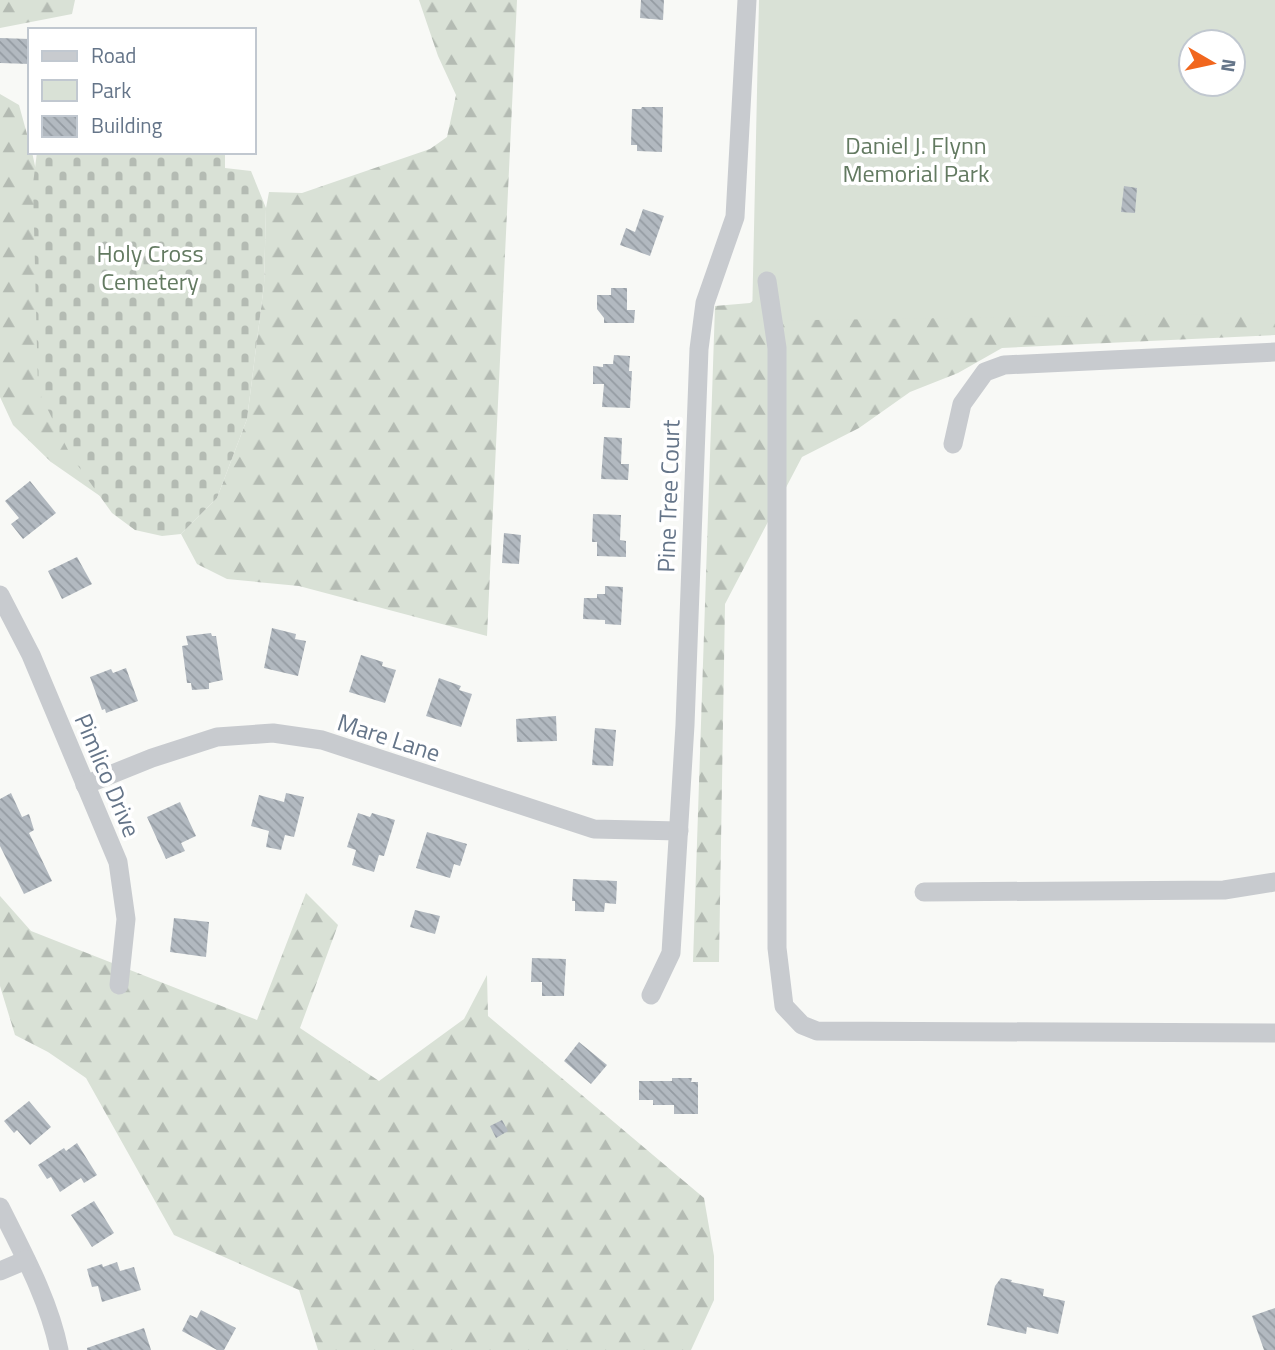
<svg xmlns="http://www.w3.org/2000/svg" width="1275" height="1350" font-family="'Titillium Web',sans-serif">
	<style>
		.forest { fill: url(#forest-firs) }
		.cemetery { fill: url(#cemetery-stones) }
		.park { fill: #d9e1d6; fill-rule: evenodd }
		.building { fill: url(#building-back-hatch) }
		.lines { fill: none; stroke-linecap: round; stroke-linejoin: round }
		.minor { stroke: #c8cbcf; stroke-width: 19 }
		.labels { text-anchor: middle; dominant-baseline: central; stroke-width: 7; stroke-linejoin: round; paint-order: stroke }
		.park-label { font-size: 24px; fill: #637a61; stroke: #fff }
		.street-label { font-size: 24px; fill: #657589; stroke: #fff }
	</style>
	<defs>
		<pattern id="forest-firs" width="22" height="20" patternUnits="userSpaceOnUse" patternTransform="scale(1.75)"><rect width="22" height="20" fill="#d9e1d6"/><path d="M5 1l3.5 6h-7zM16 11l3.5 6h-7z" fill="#b4bbb3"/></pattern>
		<pattern id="cemetery-stones" width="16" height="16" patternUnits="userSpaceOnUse" patternTransform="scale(1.75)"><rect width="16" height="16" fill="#d9e1d6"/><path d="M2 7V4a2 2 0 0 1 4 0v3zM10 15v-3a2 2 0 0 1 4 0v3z" fill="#b4bbb3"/></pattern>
		<pattern id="building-back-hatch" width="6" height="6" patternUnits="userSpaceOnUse" patternTransform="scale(1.75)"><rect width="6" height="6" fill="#b2b9c0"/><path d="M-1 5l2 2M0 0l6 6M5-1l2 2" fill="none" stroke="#949ba2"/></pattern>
	</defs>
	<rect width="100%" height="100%" fill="#f8f9f6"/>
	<!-- forest -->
	<g class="forest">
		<path d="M 0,0 L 75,0 L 72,14 L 0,28 Z"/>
		<path d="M 419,0 L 517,0 L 487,636 L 299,586 L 227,579 L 197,564 L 181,534 L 217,498 L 247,419 L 264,285 L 266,208 L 269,192 L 302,193 L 430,149 L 447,137 L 456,95 L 438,56 Z"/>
		<path d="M 0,94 L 19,105 L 30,145 L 30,152 L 32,152 L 35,166 L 75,400 L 100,496 L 51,462 L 13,425 L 0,397 Z"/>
		<path d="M 799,265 L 1275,265 L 1275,335 L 1002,348 L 958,373 L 910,392 L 859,428 L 802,457 L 725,604 L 719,962 L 693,962 L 715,306 L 750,303 Z"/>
		<path d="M 306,893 L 338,925 L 300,1028 L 379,1081 L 464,1019 L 487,975 L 488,1016 L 704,1198 L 714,1256 L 714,1300 L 691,1350 L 318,1350 L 299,1290 L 174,1235 L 86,1078 L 48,1052 L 15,1035 L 0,986 L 0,896 L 31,931 L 257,1020 Z"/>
	</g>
	<!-- cemetery -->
	<path class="cemetery" d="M 37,152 L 225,152 L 225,168 L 251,171 L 266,208 L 264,285 L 247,419 L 217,498 L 181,534 L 162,536 L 135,530 L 112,513 L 71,456 L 38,390 L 33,184 Z"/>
	<!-- park -->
	<path class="park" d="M 759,0 L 1275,0 L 1275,313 L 752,321 ZM 1191,42 L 1233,42 L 1233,84 L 1191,84 Z"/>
	<!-- building -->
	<g class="building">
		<path d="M 641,0 L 664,0 L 663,20 L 640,18 Z"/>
		<path d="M 0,38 L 30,39 L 30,64 L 0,63 Z"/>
		<path d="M 642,107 L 663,107 L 662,152 L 637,151 L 637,145 L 631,145 L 632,109 L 641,109 Z"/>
		<path d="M 1124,186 L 1137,188 L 1135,213 L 1121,212 Z"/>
		<path d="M 643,209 L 664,216 L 650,256 L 620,245 L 626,228 L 635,232 Z"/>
		<path d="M 611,288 L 627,288 L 627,310 L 635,310 L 634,323 L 604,323 L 604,318 L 597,309 L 597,295 L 611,295 Z"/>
		<path d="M 614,355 L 630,356 L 629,371 L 632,371 L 630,408 L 602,407 L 604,384 L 593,384 L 593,366 L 603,367 L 603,364 L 613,364 Z"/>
		<path d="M 604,437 L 622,438 L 621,464 L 629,464 L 628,480 L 601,479 Z"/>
		<path d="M 30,481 L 56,513 L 23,539 L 11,524 L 19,518 L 5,501 Z"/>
		<path d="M 593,514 L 621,515 L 620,540 L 626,541 L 626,557 L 597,556 L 597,542 L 592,542 Z"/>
		<path d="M 504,533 L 521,535 L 519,564 L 502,563 Z"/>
		<path d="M 77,557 L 92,584 L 62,599 L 48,571 Z"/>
		<path d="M 605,586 L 623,587 L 621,625 L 605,624 L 605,620 L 583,619 L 584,598 L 597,598 L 597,594 L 605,594 Z"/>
		<path d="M 272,628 L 296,634 L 295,639 L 306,641 L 298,676 L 264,668 Z"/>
		<path d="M 211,633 L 212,636 L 216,636 L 223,680 L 209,683 L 209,689 L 192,690 L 191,683 L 187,683 L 182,646 L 188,645 L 186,636 Z"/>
		<path d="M 361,655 L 383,662 L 382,666 L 396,670 L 385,703 L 349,692 Z"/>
		<path d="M 126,668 L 138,701 L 106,713 L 105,709 L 102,710 L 90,677 L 111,669 L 113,673 Z"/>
		<path d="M 439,678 L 461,686 L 459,690 L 472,694 L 461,727 L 426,716 Z"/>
		<path d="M 556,716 L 557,741 L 517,742 L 516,719 Z"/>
		<path d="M 595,728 L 616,730 L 613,766 L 592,765 Z"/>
		<path d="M 11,793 L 22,817 L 29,814 L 34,830 L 29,833 L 52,881 L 24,894 L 0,846 L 0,799 Z"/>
		<path d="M 286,793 L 304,797 L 294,837 L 285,835 L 281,850 L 266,847 L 269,831 L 251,826 L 259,795 L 284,802 Z"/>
		<path d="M 180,802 L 196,836 L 181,843 L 185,851 L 166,859 L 147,817 Z"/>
		<path d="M 358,813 L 370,817 L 372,813 L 395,820 L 384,856 L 379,855 L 374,872 L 352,865 L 356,850 L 347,847 Z"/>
		<path d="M 427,832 L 467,844 L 460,866 L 454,864 L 450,878 L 416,868 Z"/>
		<path d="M 573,879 L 617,881 L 616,904 L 605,903 L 604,912 L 575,911 L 575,901 L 572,901 Z"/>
		<path d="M 415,910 L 440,916 L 435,934 L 410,927 Z"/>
		<path d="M 174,918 L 209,922 L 206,957 L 170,952 Z"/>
		<path d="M 532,958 L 566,959 L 564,996 L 542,996 L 542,982 L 531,982 Z"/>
		<path d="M 579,1042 L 607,1065 L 591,1084 L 564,1061 Z"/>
		<path d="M 672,1078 L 692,1078 L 691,1082 L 698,1082 L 698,1114 L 674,1114 L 674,1105 L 653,1105 L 653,1100 L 639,1100 L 639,1081 L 672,1081 Z"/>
		<path d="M 29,1101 L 51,1127 L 30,1145 L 17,1130 L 14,1133 L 4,1121 Z"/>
		<path d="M 502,1120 L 508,1131 L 496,1138 L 490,1126 Z"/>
		<path d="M 77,1143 L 97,1175 L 84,1183 L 81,1178 L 60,1192 L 51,1177 L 47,1179 L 38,1165 L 64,1148 L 66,1151 Z"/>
		<path d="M 94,1201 L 114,1233 L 92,1247 L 71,1215 Z"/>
		<path d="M 117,1262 L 120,1271 L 134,1267 L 141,1290 L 102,1302 L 98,1286 L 92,1287 L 87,1269 L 102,1264 L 103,1267 Z"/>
		<path d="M 1001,1278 L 1012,1280 L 1011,1282 L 1044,1289 L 1043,1296 L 1065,1301 L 1058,1334 L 1027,1327 L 1026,1334 L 987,1325 L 995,1286 Z"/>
		<path d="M 1275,1308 L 1275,1350 L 1264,1350 L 1252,1316 Z"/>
		<path d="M 201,1310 L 236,1328 L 224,1350 L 217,1350 L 182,1331 L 190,1315 L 197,1318 Z"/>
		<path d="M 144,1328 L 151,1350 L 87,1350 L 87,1348 Z"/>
	</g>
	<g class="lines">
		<!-- minor -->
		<g class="minor">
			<path d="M 767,281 L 777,348 L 777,948 L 784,1006 L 802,1025 L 817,1031 L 1275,1033"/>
			<path d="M 953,444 L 962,404 L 985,372 L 1004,365 L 1275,352"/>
			<path d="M 0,595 L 31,655 L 118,862 L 126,919 L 119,985"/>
			<path d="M 85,785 L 152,758 L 217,737 L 273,733 L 322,740 L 594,829 L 679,831"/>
			<path d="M 924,892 L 1224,890 L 1275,882"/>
			<path d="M 651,995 L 671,953 L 685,725 L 699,349 L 705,303 L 735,217 L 747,0"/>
			<path d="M 0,1207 C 23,1253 49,1300 59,1350"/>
			<path d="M 0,1271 L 26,1260"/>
		</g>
	</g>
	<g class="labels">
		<!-- park labels -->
		<g class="park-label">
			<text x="916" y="145">Daniel J. Flynn<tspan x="916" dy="28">Memorial Park</tspan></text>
			<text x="150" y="253">Holy Cross<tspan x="150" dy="28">Cemetery</tspan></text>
		</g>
		<!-- street labels -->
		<g class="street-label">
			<text transform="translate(668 496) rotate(-88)">Pine Tree Court</text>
			<text transform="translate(389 737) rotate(18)">Mare Lane</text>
			<text transform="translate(108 775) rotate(67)">Pimlico Drive</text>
		</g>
	</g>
	<!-- legend -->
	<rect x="28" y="28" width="228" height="126" fill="#ffffff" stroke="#c1c8d0" stroke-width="2"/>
	<rect x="42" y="51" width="35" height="10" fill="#c8cbcf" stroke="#c1c8d0" stroke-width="2"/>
	<text x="91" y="63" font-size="21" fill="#657589">Road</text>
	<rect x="42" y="80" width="35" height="21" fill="#d9e1d6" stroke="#c1c8d0" stroke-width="2"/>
	<text x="91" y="98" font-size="21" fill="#657589">Park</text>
	<rect x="42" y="116" width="35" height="21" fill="url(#building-back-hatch)" stroke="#c1c8d0" stroke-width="2"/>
	<text x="91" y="133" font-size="21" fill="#657589">Building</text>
	<!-- north arrow -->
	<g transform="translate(1212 63) rotate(99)"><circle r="33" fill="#ffffff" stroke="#c1c8d0" stroke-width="2"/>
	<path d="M0-5L12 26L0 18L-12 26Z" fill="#f1661d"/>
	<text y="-10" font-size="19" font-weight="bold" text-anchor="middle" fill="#657589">N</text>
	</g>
</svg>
